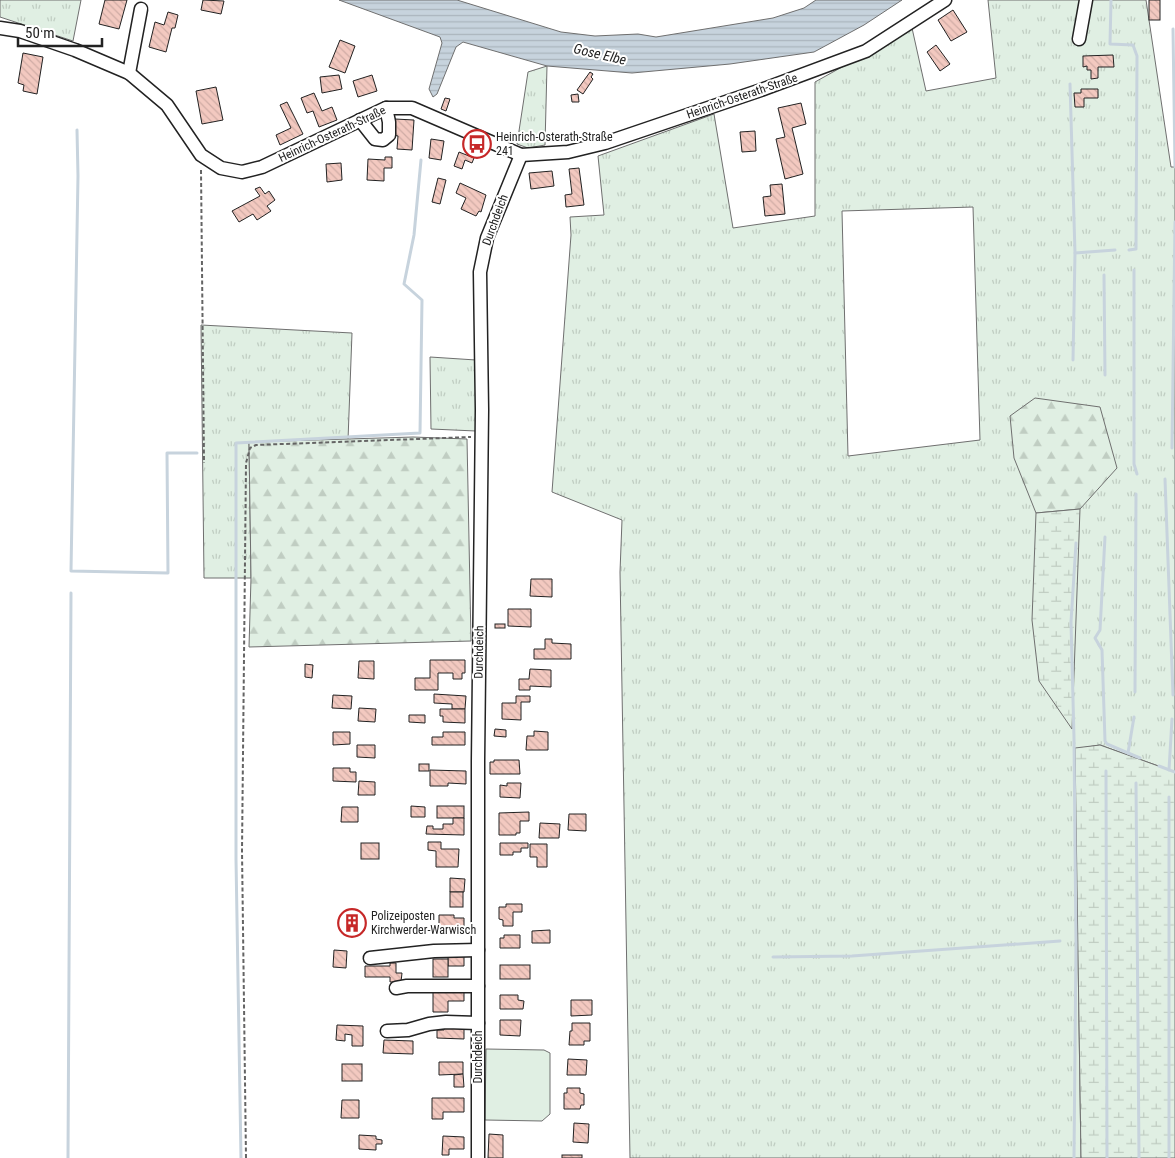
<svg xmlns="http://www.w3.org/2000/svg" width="1175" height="1158" font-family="'Roboto Condensed',sans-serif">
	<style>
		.grass { fill: url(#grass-tufts); stroke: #6f6f6f; fill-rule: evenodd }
		.forest { fill: url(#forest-firs); stroke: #6f6f6f }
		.wetland { fill: url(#wetland-marsh); stroke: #6f6f6f }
		.park { fill: #e0efe3; stroke: #6f6f6f }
		.water { fill: url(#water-rules); stroke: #6f6f6f }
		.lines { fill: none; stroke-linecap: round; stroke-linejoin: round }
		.stream { stroke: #c7d3dd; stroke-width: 3 }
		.building { fill: url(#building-back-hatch); stroke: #222 }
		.minor-casing { stroke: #222; stroke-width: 15 }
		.path { stroke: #646464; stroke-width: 2; stroke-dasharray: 4 2.5; stroke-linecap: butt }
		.minor { stroke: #fff; stroke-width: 12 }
		.labels { text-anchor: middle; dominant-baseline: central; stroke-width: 4; stroke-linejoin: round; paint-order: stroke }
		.street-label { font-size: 12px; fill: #222; stroke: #fff }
		.poi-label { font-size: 12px; fill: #222; stroke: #fff; text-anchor: start }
		.water-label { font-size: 14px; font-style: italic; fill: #222; stroke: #fff }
	</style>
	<defs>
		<pattern id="grass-tufts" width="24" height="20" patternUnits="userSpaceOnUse" patternTransform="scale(1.25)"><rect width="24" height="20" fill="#e0efe3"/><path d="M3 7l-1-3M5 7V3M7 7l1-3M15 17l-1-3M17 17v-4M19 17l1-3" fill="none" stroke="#c0cdc2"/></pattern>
		<pattern id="forest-firs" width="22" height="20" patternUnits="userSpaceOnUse" patternTransform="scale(1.25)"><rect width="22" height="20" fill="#e0efe3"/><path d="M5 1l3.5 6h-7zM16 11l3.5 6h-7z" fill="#c0cdc2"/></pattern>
		<pattern id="wetland-marsh" width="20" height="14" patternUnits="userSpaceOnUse" patternTransform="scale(1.25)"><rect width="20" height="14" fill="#e0efe3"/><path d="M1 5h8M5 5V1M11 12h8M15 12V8" fill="none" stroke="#c0cdc2"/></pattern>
		<pattern id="water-rules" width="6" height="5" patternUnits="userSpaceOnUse" patternTransform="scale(1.25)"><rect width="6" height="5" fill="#c7d3dd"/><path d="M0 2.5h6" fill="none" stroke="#abb5bd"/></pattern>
		<pattern id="building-back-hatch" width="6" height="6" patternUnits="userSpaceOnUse" patternTransform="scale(1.25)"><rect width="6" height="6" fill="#f3c9c0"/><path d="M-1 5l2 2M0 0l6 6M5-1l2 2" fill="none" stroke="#d0aca5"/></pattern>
	</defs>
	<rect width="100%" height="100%" fill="#fff"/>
	<!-- grass -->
	<g class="grass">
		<path d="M 0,0 L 81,0 L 73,41 L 0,17 Z"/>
		<path d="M 988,0 L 1146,0 L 1171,167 L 1175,167 L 1175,772 L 1100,745 L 1075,749 L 1081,1158 L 630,1158 L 620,572 L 622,520 L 552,492 L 571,235 L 570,217 L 604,215 L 598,156 L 714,114 L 733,228 L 815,216 L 815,82 L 912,28 L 926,91 L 996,78 ZM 973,207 L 980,440 L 848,456 L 842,211 Z"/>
		<path d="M 547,66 L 545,145 L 528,148 L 517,144 L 528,72 Z"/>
		<path d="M 201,325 L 352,333 L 348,440 L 249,443 L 251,578 L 204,578 Z"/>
		<path d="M 430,357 L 476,360 L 476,431 L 431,429 Z"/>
	</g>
	<!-- forest -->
	<g class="forest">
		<path d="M 1035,398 L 1100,407 L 1117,468 L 1080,509 L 1036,513 L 1014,458 L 1010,416 Z"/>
		<path d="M 413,437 L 467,439 L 471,641 L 249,647 L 251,578 L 249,442 Z"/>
	</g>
	<!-- wetland -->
	<g class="wetland">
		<path d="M 1080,509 L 1072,729 L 1039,681 L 1032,620 L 1036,513 Z"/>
		<path d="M 1100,745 L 1175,772 L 1175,1158 L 1081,1158 L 1075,748 Z"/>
	</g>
	<!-- park -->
	<path class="park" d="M 486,1049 L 544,1050 L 550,1053 L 550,1114 L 542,1121 L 485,1120 Z"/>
	<!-- water -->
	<path class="water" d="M 339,0 L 457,0 L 561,32 L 595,36 L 638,34 L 656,37 L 773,18 L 804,8 L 816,0 L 902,0 L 864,25 L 814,52 L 730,64 L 632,73 L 547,66 L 463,42 L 456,47 L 437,94 L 433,97 L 429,89 L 442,43 L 440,37 Z"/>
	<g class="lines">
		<!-- stream -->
		<g class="stream">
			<path d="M 1111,0 L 1110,44 L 1133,45 L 1137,56 L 1136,249 L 1129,250"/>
			<path d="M 1173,29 L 1175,167"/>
			<path d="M 1070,84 L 1075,253"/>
			<path d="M 77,130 L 78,176 L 71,571 L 168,573 L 167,453 L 197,453"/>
			<path d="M 1134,270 L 1134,464 L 1137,474"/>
			<path d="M 1104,275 L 1105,375"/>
			<path d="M 1073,360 L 1075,253 L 1115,250"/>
			<path d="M 1172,448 L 1175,222"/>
			<path d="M 1165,479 L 1173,695"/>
			<path d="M 1105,537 L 1100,630 L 1095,638 L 1102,650 L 1105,741 L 1107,744 L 1128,753"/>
			<path d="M 1135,692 L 1136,494"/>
			<path d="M 1134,717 L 1128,753 L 1140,758"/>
			<path d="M 1159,766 L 1175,772"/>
			<path d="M 1169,770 L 1172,719"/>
			<path d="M 1106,771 L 1107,1158"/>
			<path d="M 1136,783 L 1139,1158"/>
			<path d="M 1169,797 L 1169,1158"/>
			<path d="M 773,957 L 852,956 L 1060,941"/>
			<path d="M 68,1158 L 71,593"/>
			<path d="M 241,1158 L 236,859 L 236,443 L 420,433 L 422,300 L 404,284 L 414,235 L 421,160"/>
			<path d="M 1074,1158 L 1076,944 L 1074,738 L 1071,622 L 1076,543"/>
		</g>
	</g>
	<!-- building -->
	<g class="building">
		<path d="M 105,0 L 127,0 L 119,29 L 99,24 Z"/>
		<path d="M 203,0 L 224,1 L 221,14 L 201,10 Z"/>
		<rect x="1149" y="0" width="11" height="20"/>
		<path d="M 953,10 L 967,32 L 951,41 L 938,20 Z"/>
		<path d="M 168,12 L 178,15 L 175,28 L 172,28 L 166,52 L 149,47 L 155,22 L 164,25 Z"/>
		<path d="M 340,40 L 355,46 L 345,73 L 329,67 Z"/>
		<path d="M 936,45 L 950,64 L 940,71 L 927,52 Z"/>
		<path d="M 23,53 L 43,57 L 37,94 L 23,91 L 24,85 L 18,83 Z"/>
		<path d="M 1113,55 L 1114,67 L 1098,67 L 1098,78 L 1091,79 L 1091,70 L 1087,70 L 1087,66 L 1083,67 L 1083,56 Z"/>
		<path d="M 590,72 L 593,74 L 591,77 L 593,79 L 583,94 L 577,90 Z"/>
		<path d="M 339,75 L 342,89 L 322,93 L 320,77 Z"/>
		<path d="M 372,75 L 377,91 L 358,97 L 353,81 Z"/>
		<path d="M 216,87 L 223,120 L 202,124 L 196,91 Z"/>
		<path d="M 1081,89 L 1098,89 L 1098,98 L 1084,98 L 1084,107 L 1075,107 L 1074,93 L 1081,93 Z"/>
		<path d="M 314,93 L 322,111 L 332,107 L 337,120 L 319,127 L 313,111 L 307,113 L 301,98 Z"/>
		<path d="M 578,94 L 579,102 L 572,102 L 571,95 Z"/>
		<path d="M 445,98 L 450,99 L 446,111 L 441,109 Z"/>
		<path d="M 287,102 L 303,134 L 280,145 L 276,135 L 291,128 L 280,105 Z"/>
		<path d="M 801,103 L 806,124 L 792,128 L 803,174 L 785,179 L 776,139 L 785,137 L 778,108 Z"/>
		<path d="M 395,119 L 414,120 L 412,150 L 397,149 L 398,136 L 393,135 Z"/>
		<path d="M 755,131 L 756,151 L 742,152 L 740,132 Z"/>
		<path d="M 431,139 L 444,141 L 441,160 L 429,158 Z"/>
		<path d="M 459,152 L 474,158 L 472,163 L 465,160 L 462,169 L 454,166 Z"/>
		<path d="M 385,157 L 392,157 L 392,168 L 384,168 L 384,181 L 367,180 L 368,159 L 385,160 Z"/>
		<path d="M 341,163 L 342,180 L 327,182 L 326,164 Z"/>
		<path d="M 579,168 L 584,205 L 566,207 L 565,195 L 572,194 L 569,169 Z"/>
		<path d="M 552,171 L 554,186 L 531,189 L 529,173 Z"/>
		<path d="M 438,178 L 446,180 L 440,204 L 432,202 Z"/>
		<path d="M 460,183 L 486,195 L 481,212 L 479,211 L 476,216 L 461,209 L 466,198 L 456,193 Z"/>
		<path d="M 782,184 L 785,214 L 765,216 L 763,197 L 771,196 L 770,185 Z"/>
		<path d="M 260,187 L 265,194 L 269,191 L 275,200 L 267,206 L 271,211 L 257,220 L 253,214 L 239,222 L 232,211 L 260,196 L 255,189 Z"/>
		<path d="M 531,579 L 552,579 L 552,597 L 530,596 Z"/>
		<path d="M 508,609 L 531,609 L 531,627 L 508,626 Z"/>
		<rect x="495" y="624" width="10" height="4"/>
		<path d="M 545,639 L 552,639 L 552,643 L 571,644 L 571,659 L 534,659 L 534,649 L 545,649 Z"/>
		<path d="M 430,660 L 465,660 L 465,673 L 462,673 L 462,679 L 453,679 L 453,673 L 438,673 L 438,690 L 415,690 L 415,678 L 430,678 Z"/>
		<path d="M 359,661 L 374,661 L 374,679 L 358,678 Z"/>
		<path d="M 305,664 L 313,665 L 312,678 L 305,677 Z"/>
		<path d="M 530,669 L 551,670 L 551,687 L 530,686 L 530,690 L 519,690 L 519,679 L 529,679 Z"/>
		<path d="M 434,694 L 466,696 L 465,709 L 452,709 L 452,704 L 434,703 Z"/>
		<path d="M 333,695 L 352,696 L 351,709 L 332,708 Z"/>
		<path d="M 516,696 L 530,696 L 530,702 L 521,702 L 521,720 L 502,719 L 502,703 L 516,703 Z"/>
		<path d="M 359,708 L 376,709 L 375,722 L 358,721 Z"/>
		<path d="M 440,709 L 465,709 L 465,723 L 443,722 L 443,716 L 440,716 Z"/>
		<path d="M 409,715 L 425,715 L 425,723 L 409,722 Z"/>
		<path d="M 495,729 L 506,730 L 506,737 L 494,736 Z"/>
		<path d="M 534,731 L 548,732 L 548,750 L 526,750 L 527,736 L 534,736 Z"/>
		<path d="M 333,732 L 350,732 L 350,744 L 333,745 Z"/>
		<path d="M 443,732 L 465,732 L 465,745 L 432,745 L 432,737 L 443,737 Z"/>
		<path d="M 357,745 L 375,745 L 375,758 L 357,757 Z"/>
		<path d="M 494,760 L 519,760 L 520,774 L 490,774 L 490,762 L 494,762 Z"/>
		<rect x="419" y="764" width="10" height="7"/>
		<path d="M 333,768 L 350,768 L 350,772 L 356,772 L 356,782 L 333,781 Z"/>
		<path d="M 430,770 L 466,771 L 466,784 L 448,783 L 448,786 L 430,786 Z"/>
		<path d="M 359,781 L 375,782 L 375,795 L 358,795 Z"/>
		<path d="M 507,783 L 521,783 L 520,798 L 500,797 L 500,785 L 507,786 Z"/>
		<path d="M 411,806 L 425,807 L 425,817 L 411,817 Z"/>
		<rect x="437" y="806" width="27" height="12"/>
		<path d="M 342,807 L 358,807 L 358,822 L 341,822 Z"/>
		<path d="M 529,812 L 529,821 L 520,821 L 520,833 L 516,833 L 516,835 L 499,835 L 499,813 Z"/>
		<path d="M 569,814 L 586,814 L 586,831 L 568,830 Z"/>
		<path d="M 453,818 L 464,818 L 464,835 L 426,834 L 427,826 L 433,826 L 433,829 L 443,829 L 443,824 L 453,824 Z"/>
		<path d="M 540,823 L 560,824 L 559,838 L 539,838 Z"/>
		<path d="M 428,842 L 441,842 L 441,849 L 459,849 L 458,867 L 436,867 L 436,851 L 428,850 Z"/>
		<rect x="361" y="843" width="18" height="16"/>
		<path d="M 500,843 L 528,843 L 528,848 L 521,848 L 521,852 L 513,852 L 513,855 L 500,855 Z"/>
		<path d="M 530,844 L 547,844 L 547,867 L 537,867 L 537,857 L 530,857 Z"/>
		<path d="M 450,878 L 465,879 L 464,892 L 450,892 Z"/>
		<rect x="450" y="892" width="13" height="15"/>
		<path d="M 506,904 L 522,904 L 522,912 L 513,912 L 513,926 L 503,926 L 503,920 L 499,919 L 499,907 L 506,907 Z"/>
		<path d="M 439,915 L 454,915 L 454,918 L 464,918 L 464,929 L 447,928 L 447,931 L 439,932 Z"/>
		<path d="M 340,916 L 364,916 L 364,931 L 359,931 L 359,934 L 352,934 L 352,930 L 340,930 Z"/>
		<path d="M 550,930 L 550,943 L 532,943 L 532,931 Z"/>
		<path d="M 504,935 L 520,935 L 520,948 L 500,948 L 500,938 L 504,938 Z"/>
		<path d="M 334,950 L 347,951 L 346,968 L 333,967 Z"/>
		<path d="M 464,953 L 464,966 L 448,966 L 448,954 Z"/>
		<rect x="433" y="959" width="15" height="18"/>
		<path d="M 390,963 L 396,963 L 396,973 L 402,973 L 401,982 L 390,982 L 390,977 L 365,977 L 365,966 L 390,966 Z"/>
		<rect x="500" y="965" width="30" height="14"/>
		<path d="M 433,988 L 464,988 L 464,1001 L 448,1001 L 448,1012 L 433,1012 Z"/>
		<path d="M 500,995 L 518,995 L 518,1000 L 524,1001 L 523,1009 L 500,1009 Z"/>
		<path d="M 571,1000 L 592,1000 L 592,1015 L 571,1016 Z"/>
		<path d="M 500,1020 L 521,1020 L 520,1036 L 500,1035 Z"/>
		<path d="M 572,1023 L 590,1023 L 590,1041 L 584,1041 L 584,1045 L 569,1045 L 570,1031 L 572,1031 Z"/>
		<path d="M 337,1025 L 363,1026 L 363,1046 L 352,1046 L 352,1035 L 345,1034 L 345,1041 L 336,1040 Z"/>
		<path d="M 444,1026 L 464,1026 L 464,1039 L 437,1038 L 437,1030 L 444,1030 Z"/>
		<path d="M 384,1040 L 413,1041 L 413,1054 L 383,1053 Z"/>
		<path d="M 568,1059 L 587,1060 L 586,1075 L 567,1075 Z"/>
		<path d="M 439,1062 L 463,1062 L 463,1074 L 439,1075 Z"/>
		<rect x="342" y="1064" width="20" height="17"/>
		<path d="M 463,1074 L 464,1087 L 454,1087 L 454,1075 Z"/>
		<path d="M 567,1088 L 580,1088 L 580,1093 L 584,1094 L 584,1105 L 581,1105 L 580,1109 L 564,1109 L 564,1093 L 567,1093 Z"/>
		<path d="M 432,1098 L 464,1098 L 464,1112 L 443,1112 L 443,1119 L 432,1119 Z"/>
		<path d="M 342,1100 L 359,1100 L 359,1118 L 341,1118 Z"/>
		<path d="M 574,1123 L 589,1124 L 588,1143 L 573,1142 Z"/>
		<path d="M 489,1134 L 503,1135 L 503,1158 L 488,1158 Z"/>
		<path d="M 359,1135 L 376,1136 L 376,1139 L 382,1140 L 382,1144 L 376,1144 L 376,1150 L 359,1149 Z"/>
		<path d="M 443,1136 L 464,1137 L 464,1149 L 449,1149 L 449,1155 L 442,1155 Z"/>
		<rect x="562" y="1155" width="20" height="3"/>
	</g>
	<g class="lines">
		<defs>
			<g id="minor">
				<path d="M 0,28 L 20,31 L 75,50 L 129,73 L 167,105 L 201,155 L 221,168 L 242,172 L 262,167 L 386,108 L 412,108 L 521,155 L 568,152 L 605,143 L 761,90 L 866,51 L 945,0"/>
				<path d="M 1079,39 L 1086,0"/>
				<path d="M 129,73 L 141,9"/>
				<path d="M 360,120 L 375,139 L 383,140 L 389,135 L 389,122 L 386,108"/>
				<path d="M 370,958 L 434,951 L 478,950"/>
				<path d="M 396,988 L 407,986 L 478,986"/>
				<path d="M 387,1031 L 408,1030 L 429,1024 L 446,1022 L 478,1023"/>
				<path d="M 478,1158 L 478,761 L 482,410 L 480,272 L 487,238 L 521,155"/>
			</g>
		</defs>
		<!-- minor casing -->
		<use href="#minor" class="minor-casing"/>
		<!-- path -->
		<g class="path">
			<path d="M 201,170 L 204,463"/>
			<path d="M 246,1158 L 242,851 L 246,463 L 250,448 L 256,445 L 471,437"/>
		</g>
		<!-- minor -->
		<use href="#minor" class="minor"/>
	</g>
	<!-- icons -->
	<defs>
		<symbol id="bus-ring" viewBox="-11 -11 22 22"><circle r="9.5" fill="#fff" stroke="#c62828" stroke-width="1.5"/><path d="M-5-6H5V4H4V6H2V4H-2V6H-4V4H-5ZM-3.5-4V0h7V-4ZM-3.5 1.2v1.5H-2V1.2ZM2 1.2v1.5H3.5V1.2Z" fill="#c62828"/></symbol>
		<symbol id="building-ring" viewBox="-11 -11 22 22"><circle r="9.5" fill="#fff" stroke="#c62828" stroke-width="1.5"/><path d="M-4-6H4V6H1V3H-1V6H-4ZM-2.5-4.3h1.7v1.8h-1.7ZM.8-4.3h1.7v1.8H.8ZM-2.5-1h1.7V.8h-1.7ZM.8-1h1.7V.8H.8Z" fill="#c62828"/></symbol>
	</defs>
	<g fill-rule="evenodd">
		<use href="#bus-ring" x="461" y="128" width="32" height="32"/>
		<use href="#building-ring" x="336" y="907" width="32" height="32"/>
	</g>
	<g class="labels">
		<!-- street labels -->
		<g class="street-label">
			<text transform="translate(742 96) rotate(-19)">Heinrich-Osterath-Straße</text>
			<text transform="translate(332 134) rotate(-25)">Heinrich-Osterath-Straße</text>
			<text transform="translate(495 220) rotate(-70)">Durchdeich</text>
			<text transform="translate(479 652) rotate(-89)">Durchdeich</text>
			<text transform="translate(478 1057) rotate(-90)">Durchdeich</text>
		</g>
		<!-- poi labels -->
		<g class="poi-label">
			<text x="496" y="137">Heinrich-Osterath-Straße<tspan x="496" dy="14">241</tspan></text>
			<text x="371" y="916">Polizeiposten<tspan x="371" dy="14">Kirchwerder-Warwisch</tspan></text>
		</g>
		<!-- water labels -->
		<g class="water-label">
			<text transform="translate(600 54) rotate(13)">Gose Elbe</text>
		</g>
	</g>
	<!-- scale -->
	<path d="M18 38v8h84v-8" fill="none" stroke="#222222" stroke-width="2.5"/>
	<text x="25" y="38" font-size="15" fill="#222222" stroke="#ffffff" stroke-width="4" paint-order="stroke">50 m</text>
</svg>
